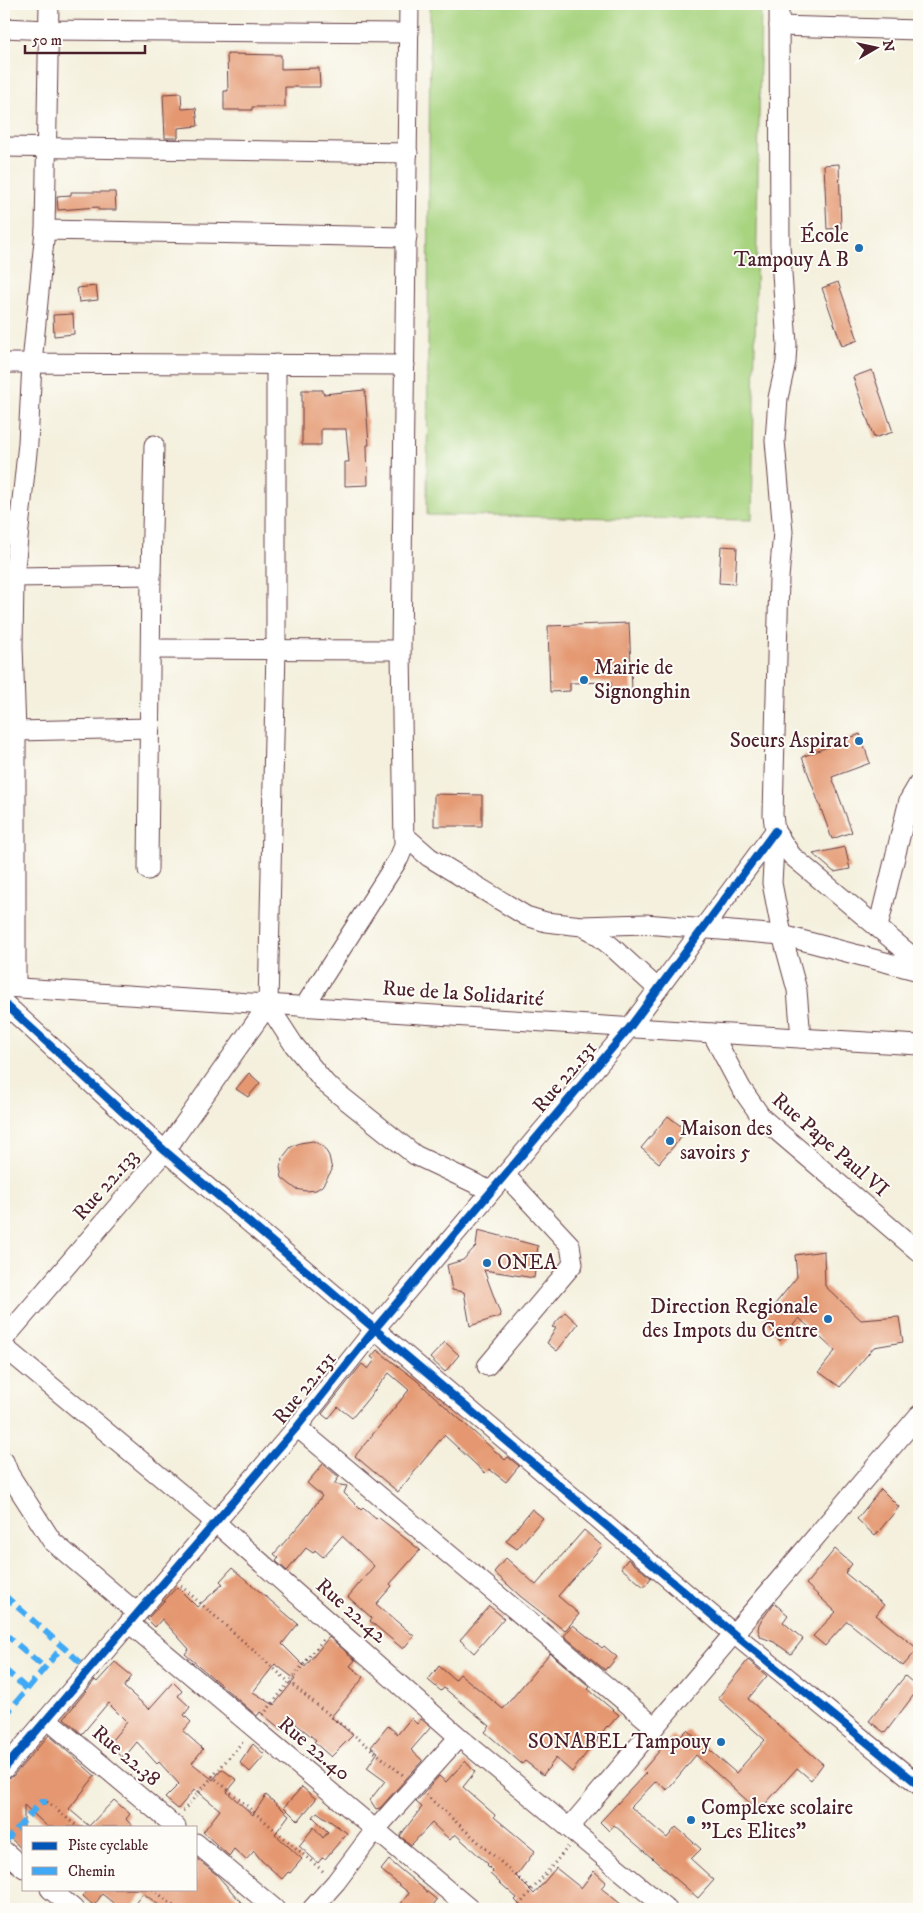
<svg xmlns="http://www.w3.org/2000/svg" width="923" height="1913" font-family="'IM FELL DW Pica',serif">
	<style>
		.green { fill: #a8d480; stroke: #797a56 }
		.building { fill: #e4976f; fill-rule: evenodd }
		.lines { fill: none; stroke-linecap: round; stroke-linejoin: round }
		.minor-casing { stroke: #643e46; stroke-width: 21 }
		.path { stroke: #643e46; stroke-width: 3; stroke-dasharray: 1 4; stroke-linecap: butt }
		.minor { stroke: #fff; stroke-width: 19 }
		.quiet { stroke: #3fa9f5; stroke-width: 6; stroke-dasharray: 12 6; stroke-linecap: butt }
		.cycleway-casing { stroke: #fdfcf7; stroke-width: 11 }
		.cycleway { stroke: #0057b8; stroke-width: 8 }
		.poi-dot { fill: #1f6fb2; stroke: #fdfcf7; stroke-width: 2 }
		.labels { text-anchor: middle; dominant-baseline: central; stroke-width: 4; stroke-linejoin: round; paint-order: stroke }
		.poi-label { font-size: 21px; fill: #4a1f2b; stroke: #fdfcf7; text-anchor: end }
		.street-label { font-size: 21px; fill: #4a1f2b; stroke: #fdfcf7 }
	</style>
	<rect width="100%" height="100%" fill="#fdfcf7"/>
	<filter id="ink" filterUnits="userSpaceOnUse"><feTurbulence type="fractalNoise" baseFrequency=".02" numOctaves="2"/><feDisplacementMap in="SourceGraphic" scale="10" xChannelSelector="R" yChannelSelector="G"/><feConvolveMatrix kernelMatrix="1 2 1 2 8 2 1 2 1" color-interpolation-filters="sRGB"/></filter>
	<filter id="wash" filterUnits="userSpaceOnUse"><feTurbulence type="fractalNoise" baseFrequency=".0096" numOctaves="4" result="noise"/><feDisplacementMap in="SourceGraphic" scale="20" xChannelSelector="R" yChannelSelector="G"/><feGaussianBlur stdDeviation="1.12" result="paint"/><feColorMatrix in="noise" values="0 0 0 0 0 0 0 0 0 0 0 0 0 0 0 0 0 1.4 0 .05"/><feComposite in="paint" operator="in"/></filter>
	<g filter="url(#wash)">
		<rect width="100%" height="100%" fill="#f4f0dd"/>
		<!-- green -->
		<path class="green" d="M 430,4 L 761,4 L 752,520 L 427,515 Z"/>
		<g id="blocks">
			<!-- building -->
			<g class="building">
				<path d="M 227,54 L 281,55 L 281,69 L 319,68 L 320,87 L 285,87 L 285,107 L 252,107 L 252,110 L 224,110 L 224,91 L 228,91 Z"/>
				<path d="M 181,93 L 182,109 L 196,108 L 198,126 L 178,128 L 178,138 L 165,138 L 163,94 Z"/>
				<path d="M 839,164 L 841,228 L 827,229 L 824,165 Z"/>
				<path d="M 71,192 L 115,192 L 116,210 L 98,210 L 98,207 L 58,210 L 57,196 L 71,195 Z"/>
				<path d="M 838,282 L 858,340 L 842,346 L 822,288 Z"/>
				<path d="M 96,286 L 98,300 L 79,302 L 77,288 Z"/>
				<path d="M 73,314 L 74,334 L 54,336 L 53,315 Z"/>
				<path d="M 872,370 L 893,432 L 874,438 L 853,377 Z"/>
				<path d="M 302,390 L 323,390 L 323,394 L 365,390 L 369,445 L 367,445 L 368,485 L 345,486 L 345,462 L 349,462 L 346,429 L 321,429 L 321,445 L 302,445 Z"/>
				<path d="M 721,546 L 737,547 L 735,584 L 719,583 Z"/>
				<path d="M 629,623 L 632,690 L 611,690 L 611,682 L 570,683 L 570,691 L 550,692 L 548,626 Z"/>
				<path d="M 860,734 L 870,763 L 832,777 L 852,832 L 832,839 L 802,757 Z"/>
				<path d="M 434,794 L 482,795 L 482,826 L 434,826 Z"/>
				<path d="M 845,847 L 850,869 L 834,872 L 813,854 Z"/>
				<path d="M 249,1073 L 260,1083 L 248,1097 L 236,1089 Z"/>
				<path d="M 668,1116 L 687,1131 L 659,1163 L 641,1148 Z"/>
				<path d="M 313,1141 L 323,1146 L 329,1156 L 332,1170 L 322,1186 L 316,1190 L 306,1191 L 296,1189 L 282,1178 L 280,1167 L 283,1157 L 291,1147 L 300,1143 Z"/>
				<path d="M 478,1230 L 538,1246 L 534,1278 L 484,1270 L 501,1316 L 470,1326 L 464,1292 L 452,1290 L 447,1265 L 463,1260 L 476,1246 Z"/>
				<path d="M 824,1251 L 825,1286 L 861,1320 L 899,1317 L 903,1342 L 874,1347 L 840,1387 L 819,1372 L 835,1351 L 799,1318 L 780,1341 L 763,1319 L 797,1277 L 795,1255 Z"/>
				<path d="M 565,1312 L 578,1324 L 557,1351 L 547,1343 L 556,1328 L 552,1327 Z"/>
				<path d="M 445,1342 L 459,1355 L 445,1372 L 430,1358 Z"/>
				<path d="M 377,1350 L 415,1379 L 505,1460 L 508,1457 L 519,1466 L 506,1482 L 489,1469 L 485,1473 L 444,1435 L 398,1492 L 355,1456 L 409,1390 L 389,1373 L 352,1418 L 338,1407 L 328,1419 L 322,1414 L 362,1364 L 368,1369 L 375,1360 L 371,1357 Z"/>
				<path d="M 323,1464 L 339,1477 L 334,1484 L 347,1486 L 344,1493 L 361,1510 L 363,1508 L 376,1519 L 378,1517 L 420,1550 L 390,1584 L 392,1586 L 376,1604 L 414,1636 L 403,1649 L 370,1621 L 372,1618 L 348,1597 L 374,1566 L 342,1536 L 323,1557 L 315,1550 L 313,1553 L 306,1548 L 287,1571 L 276,1561 L 279,1558 L 274,1554 L 308,1515 L 322,1496 L 307,1483 Z"/>
				<path d="M 881,1489 L 899,1507 L 875,1536 L 857,1519 Z"/>
				<path d="M 532,1509 L 543,1518 L 517,1549 L 506,1541 Z"/>
				<path d="M 584,1530 L 602,1546 L 558,1596 L 579,1614 L 565,1631 L 520,1596 L 494,1572 L 506,1558 L 536,1585 Z"/>
				<path d="M 835,1549 L 852,1564 L 845,1573 L 884,1605 L 876,1615 L 918,1649 L 903,1666 L 847,1621 L 825,1646 L 813,1636 L 836,1612 L 806,1584 Z"/>
				<path d="M 628,1559 L 651,1578 L 644,1587 L 621,1568 Z"/>
				<path d="M 232,1568 L 298,1624 L 282,1644 L 305,1667 L 329,1637 L 355,1660 L 350,1666 L 364,1677 L 331,1717 L 353,1735 L 331,1757 L 314,1742 L 316,1740 L 291,1720 L 283,1731 L 260,1712 L 257,1716 L 185,1654 L 189,1649 L 162,1619 L 155,1627 L 147,1619 L 177,1587 L 197,1607 L 223,1584 L 220,1581 ZM 275,1664 L 295,1679 L 274,1705 L 253,1692 Z"/>
				<path d="M 774,1603 L 788,1615 L 783,1622 L 803,1639 L 791,1654 L 774,1642 L 761,1637 L 758,1630 L 759,1624 Z"/>
				<path d="M 489,1606 L 504,1618 L 474,1653 L 460,1640 Z"/>
				<path d="M 573,1625 L 602,1648 L 604,1646 L 617,1657 L 608,1668 L 607,1667 L 605,1670 L 564,1636 Z"/>
				<path d="M 550,1653 L 590,1687 L 588,1689 L 619,1715 L 608,1727 L 607,1726 L 572,1772 L 556,1758 L 543,1775 L 525,1761 L 522,1764 L 485,1732 L 490,1726 L 444,1688 L 441,1691 L 428,1680 L 439,1666 L 455,1680 L 460,1674 L 503,1709 Z"/>
				<path d="M 748,1660 L 767,1676 L 748,1699 L 823,1764 L 811,1780 L 797,1768 L 759,1811 L 696,1755 L 667,1790 L 656,1781 L 631,1807 L 667,1838 L 676,1827 L 701,1849 L 691,1859 L 714,1880 L 698,1898 L 614,1825 L 609,1831 L 600,1822 L 646,1773 L 643,1770 L 673,1735 L 678,1739 L 687,1730 L 736,1773 L 765,1740 L 718,1698 Z"/>
				<path d="M 115,1662 L 132,1676 L 124,1687 L 149,1709 L 173,1682 L 182,1691 L 178,1696 L 190,1707 L 184,1715 L 191,1722 L 183,1731 L 203,1749 L 192,1763 L 213,1780 L 222,1769 L 237,1780 L 227,1792 L 253,1815 L 266,1795 L 289,1815 L 275,1834 L 302,1859 L 290,1873 L 288,1872 L 282,1879 L 261,1860 L 254,1851 L 246,1860 L 234,1849 L 229,1856 L 203,1832 L 220,1810 L 195,1789 L 178,1809 L 165,1798 L 179,1784 L 159,1762 L 157,1764 L 137,1742 L 127,1754 L 125,1753 L 122,1757 L 107,1746 L 127,1722 L 108,1703 L 82,1734 L 64,1718 L 95,1680 L 97,1682 Z"/>
				<path d="M 905,1676 L 919,1688 L 885,1733 L 869,1721 Z"/>
				<path d="M 411,1718 L 417,1724 L 421,1719 L 431,1727 L 411,1750 L 422,1760 L 422,1761 L 380,1808 L 376,1809 L 370,1800 L 385,1781 L 367,1768 L 378,1752 L 371,1747 L 388,1726 L 398,1734 Z"/>
				<path d="M 49,1735 L 95,1776 L 69,1809 L 89,1826 L 114,1800 L 130,1814 L 126,1819 L 133,1827 L 48,1827 L 24,1805 L 24,1851 L 4,1832 L 4,1780 L 13,1776 Z"/>
				<path d="M 253,1744 L 265,1755 L 250,1772 L 240,1763 Z"/>
				<path d="M 465,1761 L 475,1772 L 463,1787 L 495,1815 L 494,1817 L 535,1851 L 516,1876 L 534,1894 L 556,1868 L 581,1888 L 594,1871 L 606,1882 L 601,1888 L 627,1909 L 524,1909 L 515,1900 L 517,1898 L 490,1874 L 493,1871 L 487,1865 L 488,1864 L 455,1834 L 450,1840 L 432,1823 L 411,1845 L 400,1836 L 422,1807 L 416,1802 L 439,1776 L 446,1782 Z"/>
				<path d="M 302,1787 L 316,1799 L 298,1821 L 284,1807 Z"/>
				<path d="M 317,1812 L 347,1833 L 325,1859 L 322,1858 L 318,1863 L 299,1846 L 314,1827 L 323,1838 L 328,1832 L 313,1817 Z"/>
				<path d="M 196,1858 L 217,1875 L 247,1909 L 164,1909 L 143,1893 L 131,1909 L 121,1909 L 102,1894 L 94,1906 L 83,1896 L 89,1889 L 196,1889 Z"/>
				<path d="M 389,1860 L 437,1900 L 430,1909 L 397,1909 L 409,1893 L 381,1870 Z"/>
			</g>
		</g>
	</g>
	<g filter="url(#ink)">
		<use href="#blocks" fill-opacity="0" stroke="#643e46" stroke-width="1"/>
		<g class="lines">
			<defs>
				<g id="minor">
					<path d="M 779,4 L 780,245 L 787,344 L 786,362 L 778,398 L 775,441 L 783,532 L 779,578 L 773,815 L 775,831 L 772,883 L 782,935 L 797,990 L 801,1038"/>
					<path d="M 779,26 L 919,30"/>
					<path d="M 4,28 L 48,30 L 409,33"/>
					<path d="M 4,147 L 408,153"/>
					<path d="M 45,230 L 407,237"/>
					<path d="M 4,363 L 405,365"/>
					<path d="M 276,364 L 276,649 L 268,1005 L 294,1045 L 326,1084 L 415,1155 L 491,1191"/>
					<path d="M 14,577 L 151,575"/>
					<path d="M 152,649 L 401,650"/>
					<path d="M 16,731 L 150,728"/>
					<path d="M 775,831 L 792,856 L 919,962"/>
					<path d="M 405,836 L 429,857 L 526,916 L 546,922 L 582,926 L 592,931 L 612,947 L 658,989"/>
					<path d="M 148,870 L 151,575 L 154,445"/>
					<path d="M 582,926 L 645,924 L 782,935 L 919,971"/>
					<path d="M 878,927 L 909,800 L 919,783"/>
					<path d="M 5,987 L 712,1033 L 919,1045"/>
					<path d="M 16,987 L 16,731 L 13,646 L 14,577 L 28,443 L 32,363 L 45,230 L 49,4"/>
					<path d="M 4,1003 L 165,1151 L 734,1634 L 919,1785"/>
					<path d="M 304,1007 L 399,858 L 404,846 L 401,650 L 409,4"/>
					<path d="M 712,1033 L 741,1088 L 762,1118 L 919,1252"/>
					<path d="M 4,1339 L 165,1151 L 268,1005"/>
					<path d="M 4,1347 L 215,1522 L 459,1737 L 667,1909"/>
					<path d="M 487,1366 L 573,1264 L 570,1245 L 505,1175"/>
					<path d="M 297,1427 L 654,1726"/>
					<path d="M 4,1461 L 9,1474 L 52,1541 L 137,1613"/>
					<path d="M 129,1623 L 470,1909"/>
					<path d="M 47,1719 L 176,1827"/>
					<path d="M 4,1769 L 297,1427 L 374,1330 L 630,1027 L 775,831"/>
					<path d="M 569,1828 L 919,1415"/>
					<path d="M 196,1843 L 275,1909"/>
					<path d="M 4,1851 L 24,1868"/>
					<path d="M 50,1889 L 74,1909"/>
					<path d="M 312,1909 L 336,1882 L 375,1830 L 459,1737"/>
				</g>
			</defs>
			<!-- minor casing -->
			<use href="#minor" class="minor-casing"/>
			<!-- path -->
			<g class="path">
				<path d="M 181,1586 L 289,1682 L 403,1775"/>
				<path d="M 263,1715 L 323,1640"/>
				<path d="M 212,1776 L 324,1872"/>
				<path d="M 426,1795 L 532,1890"/>
				<path d="M 47,1802 L 78,1827"/>
				<path d="M 183,1811 L 244,1740"/>
				<path d="M 153,1889 L 177,1909"/>
				<path d="M 516,1909 L 568,1847"/>
			</g>
			<!-- minor -->
			<use href="#minor" class="minor"/>
			<!-- quiet -->
			<g class="quiet">
				<path d="M 4,1595 L 89,1670"/>
				<path d="M 4,1633 L 45,1668"/>
				<path d="M 4,1669 L 27,1689"/>
				<path d="M 4,1717 L 62,1647"/>
				<path d="M 4,1843 L 41,1802 L 47,1802"/>
			</g>
			<defs>
				<g id="cycleway">
					<path d="M 4,1003 L 165,1151 L 734,1634 L 919,1785"/>
					<path d="M 4,1769 L 297,1427 L 374,1330 L 630,1027 L 775,831"/>
				</g>
			</defs>
			<!-- cycleway casing -->
			<use href="#cycleway" class="cycleway-casing"/>
			<!-- cycleway -->
			<use href="#cycleway" class="cycleway"/>
		</g>
	</g>
	<!-- markers -->
	<g class="poi-dot">
		<circle cx="859" cy="248" r="5"/>
		<circle cx="584" cy="680" r="5"/>
		<circle cx="859" cy="741" r="5"/>
		<circle cx="670" cy="1141" r="5"/>
		<circle cx="487" cy="1263" r="5"/>
		<circle cx="828" cy="1319" r="5"/>
		<circle cx="721" cy="1742" r="5"/>
		<circle cx="691" cy="1820" r="5"/>
	</g>
	<g class="labels">
		<!-- poi labels -->
		<g class="poi-label">
			<text x="849" y="236">École<tspan x="849" dy="24">Tampouy A B</tspan></text>
			<text x="594" y="668" text-anchor="start">Mairie de<tspan x="594" dy="24">Signonghin</tspan></text>
			<text x="849" y="741">Soeurs Aspirat</text>
			<text x="680" y="1129" text-anchor="start">Maison des<tspan x="680" dy="24">savoirs 5</tspan></text>
			<text x="497" y="1263" text-anchor="start">ONEA</text>
			<text x="818" y="1307">Direction Regionale<tspan x="818" dy="24">des Impots du Centre</tspan></text>
			<text x="711" y="1742">SONABEL Tampouy</text>
			<text x="701" y="1808" text-anchor="start">Complexe scolaire<tspan x="701" dy="24">"Les Elites"</tspan></text>
		</g>
		<!-- street labels -->
		<g class="street-label">
			<text transform="translate(463 994) rotate(4)">Rue de la Solidarité</text>
			<text transform="translate(565 1077) rotate(-50)">Rue 22.131</text>
			<text transform="translate(830 1145) rotate(41)">Rue Pape Paul VI</text>
			<text transform="translate(106 1185) rotate(-49)">Rue 22.133</text>
			<text transform="translate(305 1388) rotate(-51)">Rue 22.131</text>
			<text transform="translate(351 1611) rotate(41)">Rue 22.42</text>
			<text transform="translate(314 1749) rotate(40)">Rue 22.40</text>
			<text transform="translate(126 1756) rotate(40)">Rue 22.38</text>
		</g>
	</g>
	<!-- margin -->
	<rect width="923" height="1913" fill="none" stroke="#fdfcf7" stroke-width="20"/>
	<!-- legend -->
	<rect x="22" y="1826" width="175" height="65" fill="#fdfcf7" stroke="#b5a4a5"/>
	<rect x="32" y="1842" width="25" height="8" fill="#0057b8" stroke="#b5a4a5"/>
	<text x="68" y="1850" font-size="15" fill="#4a1f2b">Piste cyclable</text>
	<rect x="32" y="1867" width="25" height="8" fill="#3fa9f5" stroke="#b5a4a5"/>
	<text x="68" y="1876" font-size="15" fill="#4a1f2b">Chemin</text>
	<!-- north arrow -->
	<g transform="translate(876 48) rotate(81)" stroke="#fdfcf7" stroke-width="4" paint-order="stroke">
	<path d="M0-4L9 19L0 12L-9 19Z" fill="#4a1f2b"/>
	<text y="-8" font-size="14" font-weight="bold" text-anchor="middle" fill="#4a1f2b">N</text>
	</g>
	<!-- scale -->
	<path d="M25 45v8h120v-8" fill="none" stroke="#4a1f2b" stroke-width="2.5"/>
	<text x="32" y="45" font-size="15" fill="#4a1f2b" stroke="#fdfcf7" stroke-width="4" paint-order="stroke">50 m</text>
</svg>
